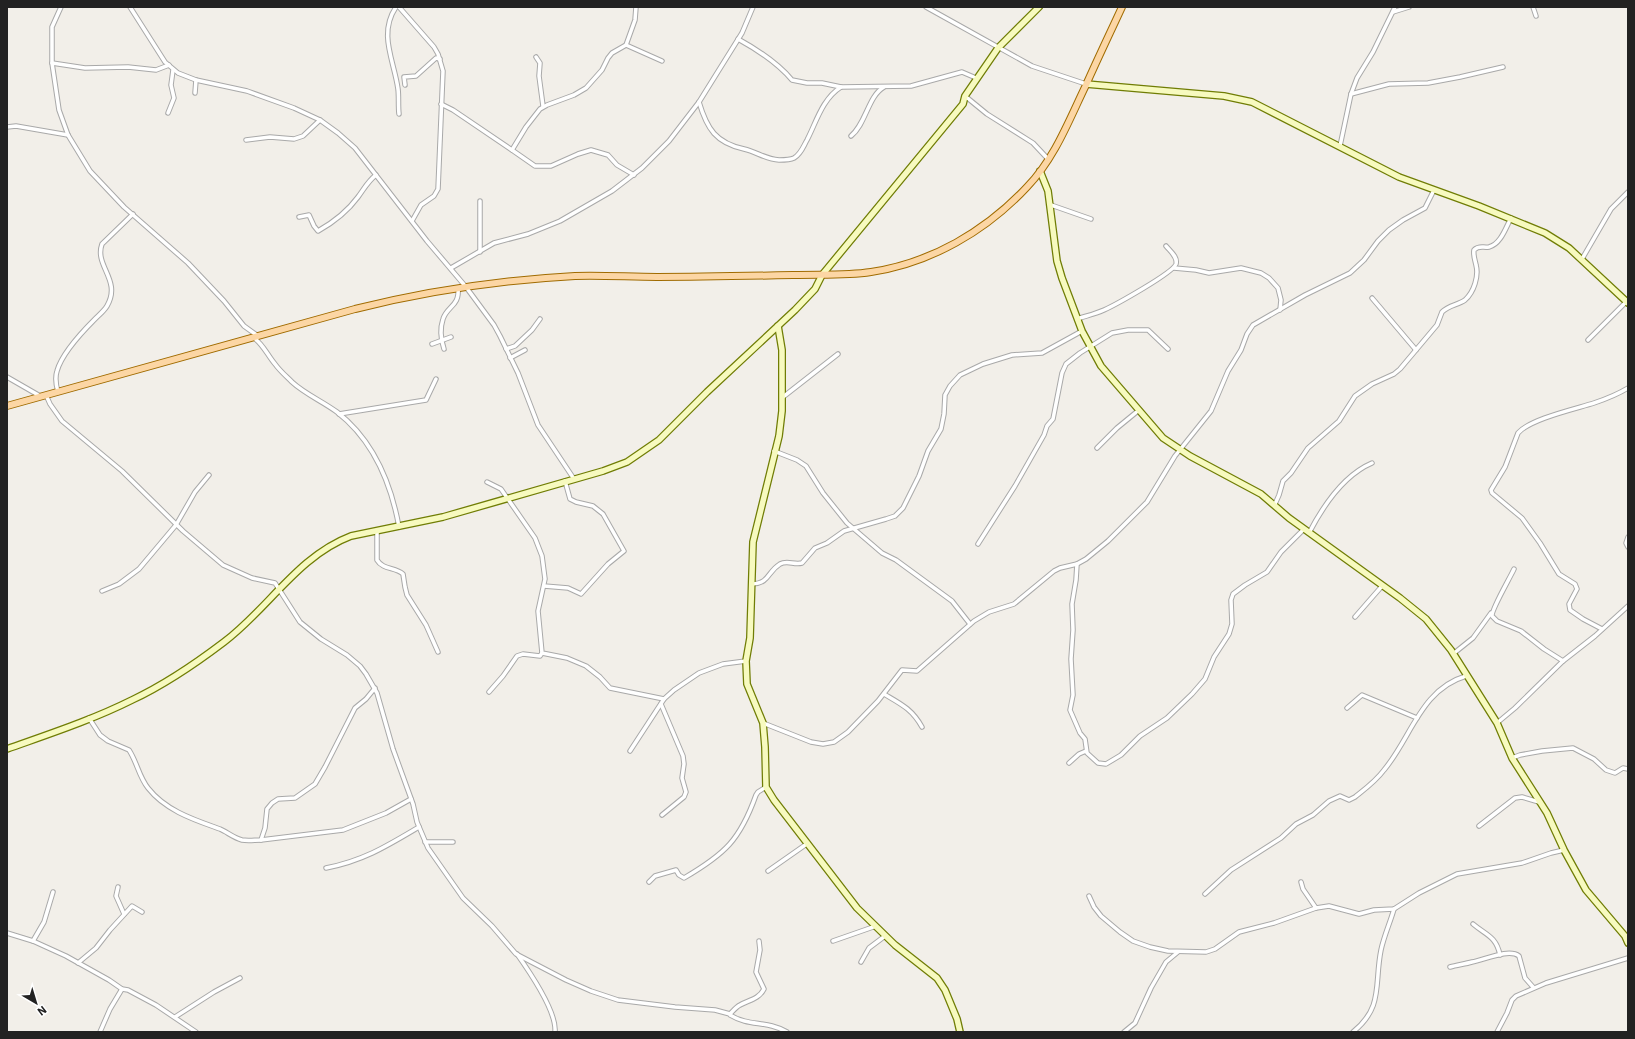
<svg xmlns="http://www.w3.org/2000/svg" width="1635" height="1039" font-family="'IBM Plex Sans',sans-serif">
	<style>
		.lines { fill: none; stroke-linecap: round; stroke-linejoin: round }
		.street-casing { stroke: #a9a9a9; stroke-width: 5.5 }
		.secondary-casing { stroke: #707d05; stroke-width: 8 }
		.primary-casing { stroke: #a06b00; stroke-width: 8 }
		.street { stroke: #fff; stroke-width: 3.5 }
		.secondary { stroke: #f7fabf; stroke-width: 5.5 }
		.primary { stroke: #fcd6a4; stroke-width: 6 }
	</style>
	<rect width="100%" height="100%" fill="#f2efe9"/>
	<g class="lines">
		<defs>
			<g id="street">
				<path d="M 61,7 L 52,27 L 52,63 L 59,110 L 68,135 L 90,171 L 124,207 L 188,263 L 224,301 L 244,326 L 258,336"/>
				<path d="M 130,7 L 165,62 L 178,73 L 196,80 L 247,91 L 294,108 L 320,120 L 338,133 L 355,148 L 427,241 L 466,287 L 494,325 L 500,336 L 518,373 L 538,425 L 574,479"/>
				<path d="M 396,7 C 378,34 394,60 398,89 C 399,97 398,105 399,114"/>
				<path d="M 399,7 L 434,47 L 438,54 L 443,71 L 438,189 L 434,196 L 421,205 L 412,221"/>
				<path d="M 926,7 L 1032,66 L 1086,84"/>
				<path d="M 1533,7 L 1536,16"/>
				<path d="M 1393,12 L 1409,7"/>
				<path d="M 738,39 C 758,50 777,62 792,80 L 807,83 L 822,83 L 841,87"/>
				<path d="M 626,45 L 662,61"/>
				<path d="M 536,57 L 540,63 L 539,76 L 543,106"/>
				<path d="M 52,63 L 85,68 L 128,67 L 156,70 L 169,65"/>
				<path d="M 405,85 L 404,77 L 416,76 L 436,58 L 440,59"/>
				<path d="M 195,93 L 196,80"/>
				<path d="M 1351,94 L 1389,84 L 1428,83 L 1460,77 L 1503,67"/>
				<path d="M 965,96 L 987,114 L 1033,143 L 1048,159"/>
				<path d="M 699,102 C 707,129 716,143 744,149 C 757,152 765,159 779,160 C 784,160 790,160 794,158 C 801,154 803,147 807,140 C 816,123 822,99 841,87 L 911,86 L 962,72 L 976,78"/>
				<path d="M 441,104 L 453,110 L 512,150 L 535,166 L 551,166 L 578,154 L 591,150 L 608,155 L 617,165 L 634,175"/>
				<path d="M 168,113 L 174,98 L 171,85 L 173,70"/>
				<path d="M 7,127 L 16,126 L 68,135"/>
				<path d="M 851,136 C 866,124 868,96 884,87"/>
				<path d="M 246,140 L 270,137 L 294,139 L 303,136 L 320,120"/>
				<path d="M 1340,146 L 1351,94 L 1357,78 L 1373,52 L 1395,7"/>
				<path d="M 512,150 L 526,127 L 540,109 L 547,105 L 574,95 L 586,88 L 602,70 L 608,58 L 612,53 L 626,45 L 635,20 L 636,7"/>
				<path d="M 480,201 L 480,252"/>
				<path d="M 1051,205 L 1091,219"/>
				<path d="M 299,217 L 309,215 L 314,226 L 318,231 C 334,222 347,212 358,197 C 364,189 368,181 376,175"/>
				<path d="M 1582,259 L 1611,209 L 1628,192"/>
				<path d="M 451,268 L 494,243 L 528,234 L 560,221 L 612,191 L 642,168 L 669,141 L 699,102 L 742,33 L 753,7"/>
				<path d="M 1174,268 L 1196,270 L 1209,273 L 1241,268 L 1261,273 L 1269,278 L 1278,288 L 1281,300 L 1280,310"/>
				<path d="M 1372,298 L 1416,350"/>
				<path d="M 1077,319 C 1086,316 1095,314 1104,310 C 1115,305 1173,273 1176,264 C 1178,257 1170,251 1166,246"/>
				<path d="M 254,338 C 263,344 268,356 275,364 C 280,371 286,376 292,382 C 305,394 322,401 337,412 C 373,440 391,483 399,527"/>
				<path d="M 1588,340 L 1627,301"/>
				<path d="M 432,344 L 451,337"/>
				<path d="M 444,349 C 441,340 440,328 443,319 C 447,306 460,306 458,288"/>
				<path d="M 506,349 L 515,346 L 532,330 L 540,319"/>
				<path d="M 510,358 L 525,350"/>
				<path d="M 7,377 L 40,396"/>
				<path d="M 58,392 C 56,385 55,377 57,371 C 62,353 82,332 95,319 C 99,315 104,311 107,306 C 122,280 94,266 102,244 L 133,214"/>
				<path d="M 46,395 L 50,404 L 62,421 L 122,471 L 183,531 L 223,565 L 252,578 L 275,583 L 300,622 L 321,639 L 347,655 L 360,666 L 366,674 L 377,693 L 393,749 L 413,804 L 417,822 L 428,848 L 463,898 L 492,926 L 516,954 L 566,980 L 591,991 L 618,1000 L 675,1007 L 715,1010 L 730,1014 L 730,1015 C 750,1027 766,1020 787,1032"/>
				<path d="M 783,397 L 838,354"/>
				<path d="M 339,414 L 426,400 L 436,379"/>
				<path d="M 1097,448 L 1117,428 L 1139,410"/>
				<path d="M 774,451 L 797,460 L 806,466 L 823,493 L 847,523 L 882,553 L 896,560 L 952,601 L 970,624"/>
				<path d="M 487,482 L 501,489 L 535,538 L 542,556 L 545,579 L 538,611 L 542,653 L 567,658 L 586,666 L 600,677 L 610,688 L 664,699"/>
				<path d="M 1275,504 L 1279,495 L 1283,481 L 1291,473 L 1308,448 L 1339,421 L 1355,396 L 1372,384 L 1394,374 L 1400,369 L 1437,325 L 1442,312 C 1449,305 1458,305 1465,300 C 1474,292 1479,276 1476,265 C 1475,260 1473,255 1474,250 C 1479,245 1483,248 1489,247 C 1501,244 1506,227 1511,218"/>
				<path d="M 377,531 L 377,560 C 383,570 395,567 403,574 L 405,587 L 407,595 L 426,625 L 438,652"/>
				<path d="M 1309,533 C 1323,506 1344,475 1372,463"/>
				<path d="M 1628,537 L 1626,543 L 1628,547"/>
				<path d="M 978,544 L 1015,486 L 1044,435 L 1047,426 L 1053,419 L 1062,373 L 1066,364 L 1080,353 L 1112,333 L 1128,330 L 1148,330 L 1168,349"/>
				<path d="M 1077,564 L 1076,580 L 1072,604 L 1073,630 L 1071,659 L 1073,695 L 1070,710 L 1080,733 L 1085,739 L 1087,753 L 1098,763 L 1106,764 L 1121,755 L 1140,736 L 1167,718 L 1192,694 L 1205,679 L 1214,657 L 1229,634 L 1232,624 L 1231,600 L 1233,594 L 1245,585 L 1267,572 L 1281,552 L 1304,529"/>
				<path d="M 1514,569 C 1510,578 1491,610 1492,616 L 1497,621 L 1521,631 L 1544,649 L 1563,661"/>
				<path d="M 752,584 C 770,583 767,572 780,564 C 787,560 794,565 802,563 L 815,548 L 827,543 L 844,531 L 886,519 L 895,516 L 903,508 L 919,476 L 928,451 L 941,429 L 944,414 L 945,395 L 950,386 L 960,375 L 983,364 L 1012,355 L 1042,353 L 1082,331"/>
				<path d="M 544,586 L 568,588 L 581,594 L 608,564 L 624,551 L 603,514 L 593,506 L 576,502 L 570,499 L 565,481"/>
				<path d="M 102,591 L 119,584 L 139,569 L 176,525 L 195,492 L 209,475"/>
				<path d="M 1355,617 L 1382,586"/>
				<path d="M 1602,629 L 1583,619 L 1570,610 L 1569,604 L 1577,589 L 1575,584 L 1559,574 L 1540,543 L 1522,518 L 1492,493 L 1491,490 L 1505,467 L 1518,433 C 1530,419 1575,409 1594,403 C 1606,399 1618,394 1628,388"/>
				<path d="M 1453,654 L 1473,638 L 1491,613"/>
				<path d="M 489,692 L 503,676 L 517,656 L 523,654 L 540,656 L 542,653"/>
				<path d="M 884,694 C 901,704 912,709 922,727"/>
				<path d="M 661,704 L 683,756 L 684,764 L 682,778 L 686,792 L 684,797 L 662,815"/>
				<path d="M 1347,708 L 1362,695 L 1417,718"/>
				<path d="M 89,718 L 100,735 L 108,741 L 129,750 C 137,762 139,777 148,788 C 166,811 195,820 220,829 C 227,832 234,838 242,840 C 248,841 255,840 261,840 L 265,828 L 267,809 L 272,803 L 278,799 L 295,798 L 315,784 L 325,767 L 355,708 L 366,699 L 375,688"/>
				<path d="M 763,723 L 811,742 L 823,744 L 834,742 L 848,732 L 878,701 L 902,670 L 917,671 L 974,621 L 989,612 L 1014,604 L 1054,571 L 1060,568 L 1077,564 L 1086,559 L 1108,541 L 1147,502 L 1175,456 L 1211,411 L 1228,371 L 1241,350 L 1247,334 L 1253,325 L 1305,295 L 1350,273 L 1364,260 L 1378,241 L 1389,230 L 1403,220 L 1425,208 L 1434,190"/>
				<path d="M 1497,723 L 1515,708 L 1563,661 L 1595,636 L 1628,606"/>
				<path d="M 630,751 L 664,699 L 674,690 L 699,673 L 723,664 L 746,661"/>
				<path d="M 1512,758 L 1520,755 L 1542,751 L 1573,748 L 1594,759 L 1606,770 L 1615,773 L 1623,768 L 1628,769"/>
				<path d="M 1069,763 L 1079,754 L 1086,751"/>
				<path d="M 1479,826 L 1515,798 L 1522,797 L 1539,802"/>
				<path d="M 261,840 L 343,830 L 386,813 L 411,799"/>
				<path d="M 425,842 L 453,842"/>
				<path d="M 326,868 C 363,861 387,846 419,827"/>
				<path d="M 768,871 L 808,843"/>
				<path d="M 649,882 L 655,876 L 676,870 L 679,875 L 684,878 C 725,854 740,840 756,795 L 758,792 L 766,787"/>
				<path d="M 1301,882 L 1303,889 L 1316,908"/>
				<path d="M 118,887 L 116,896 L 124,914"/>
				<path d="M 1205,894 L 1231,870 L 1281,838 L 1296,824 L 1313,815 L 1329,801 L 1340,796 L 1349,800 L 1355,797 C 1365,789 1376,781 1384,770 C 1411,738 1421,689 1466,676"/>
				<path d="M 1089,896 L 1094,907 L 1101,916 L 1120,932 L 1133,941 L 1150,947 L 1168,951 L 1206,952 L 1215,949 L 1239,932 L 1274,923 L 1316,908 L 1329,906 L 1359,914 L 1374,910 L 1394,909 L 1419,893 L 1457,874 L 1522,863 L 1551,853 L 1564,850"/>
				<path d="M 1473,924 C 1486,935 1496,936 1500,955"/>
				<path d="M 7,933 L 33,941 L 66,956 L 109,980 L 122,989 L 128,990 L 156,1005 L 196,1032"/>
				<path d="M 33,941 L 44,922 L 53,892"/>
				<path d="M 833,941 L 876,926"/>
				<path d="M 517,954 C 529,971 557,1012 555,1032"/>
				<path d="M 861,962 L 869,948 L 885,936"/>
				<path d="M 78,963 L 96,948 L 110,930 L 132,906 L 142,912"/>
				<path d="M 1450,967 C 1457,965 1465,964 1472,962 C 1484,960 1509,948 1519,956 L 1525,978 L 1533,987"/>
				<path d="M 730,1014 C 733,1011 736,1007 740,1005 C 749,1000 759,999 764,989 L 756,972 L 760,950 L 759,941"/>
				<path d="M 175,1017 L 214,992 L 240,978"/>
				<path d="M 100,1032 L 110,1009 L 122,989"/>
				<path d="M 1124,1032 L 1135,1023 L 1151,988 L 1166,962 L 1178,952"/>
				<path d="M 1353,1032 C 1384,1007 1374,984 1381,950 C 1384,936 1390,923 1394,909"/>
				<path d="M 1497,1032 L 1507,1013 L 1512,1000 L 1516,996 L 1546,983 L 1628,958"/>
			</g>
			<g id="secondary">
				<path d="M 1086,84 L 1224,96 L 1252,102 L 1399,177 L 1479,206 L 1545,233 L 1569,248 L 1628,303"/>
				<path d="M 1040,171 L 1048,191 L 1057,261 L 1062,278 L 1082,331 L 1101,366 L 1163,438 L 1190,456 L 1261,494 L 1289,518 L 1400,598 L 1426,619 L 1451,650 L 1497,723 L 1512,758 L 1547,813 L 1564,850 L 1586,890 L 1625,936 L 1628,943"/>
				<path d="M 778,326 L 782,350 L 782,411 L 779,436 L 753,542 L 750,638 L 746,661 L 747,684 L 763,723 L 765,747 L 766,787 L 774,800 L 857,908 L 895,945 L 937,978 L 945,990 L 957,1019 L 960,1032"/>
				<path d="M 7,749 C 49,734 92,720 132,700 C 164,685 195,664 224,642 C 268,609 298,556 351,536 L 443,517 L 603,471 L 627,462 L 659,440 L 707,392 L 795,310 L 815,289 L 822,275 L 963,104 L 965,96 L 998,48 L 1039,7"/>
			</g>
			<path id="primary" d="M 7,406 L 355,309 C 427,291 501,280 575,276 C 602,275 630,277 657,277 C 703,277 748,276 793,275 C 819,274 845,276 871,272 C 931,263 986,231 1027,187 C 1055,158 1069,120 1086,85 C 1098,58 1110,33 1122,7"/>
		</defs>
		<!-- street casing -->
		<use href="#street" class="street-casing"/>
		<!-- secondary casing -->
		<use href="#secondary" class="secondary-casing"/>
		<!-- primary casing -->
		<use href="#primary" class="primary-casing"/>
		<!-- street -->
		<use href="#street" class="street"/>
		<!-- secondary -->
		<use href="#secondary" class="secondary"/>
		<!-- primary -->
		<use href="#primary" class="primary"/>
	</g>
	<!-- border -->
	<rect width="1635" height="1039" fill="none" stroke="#222222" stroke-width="16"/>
	<!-- north arrow -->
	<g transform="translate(36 1003) rotate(142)" stroke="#ffffff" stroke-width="3" paint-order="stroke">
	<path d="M0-3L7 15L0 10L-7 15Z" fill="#222222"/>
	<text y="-6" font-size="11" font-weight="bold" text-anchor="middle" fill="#222222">N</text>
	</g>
</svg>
